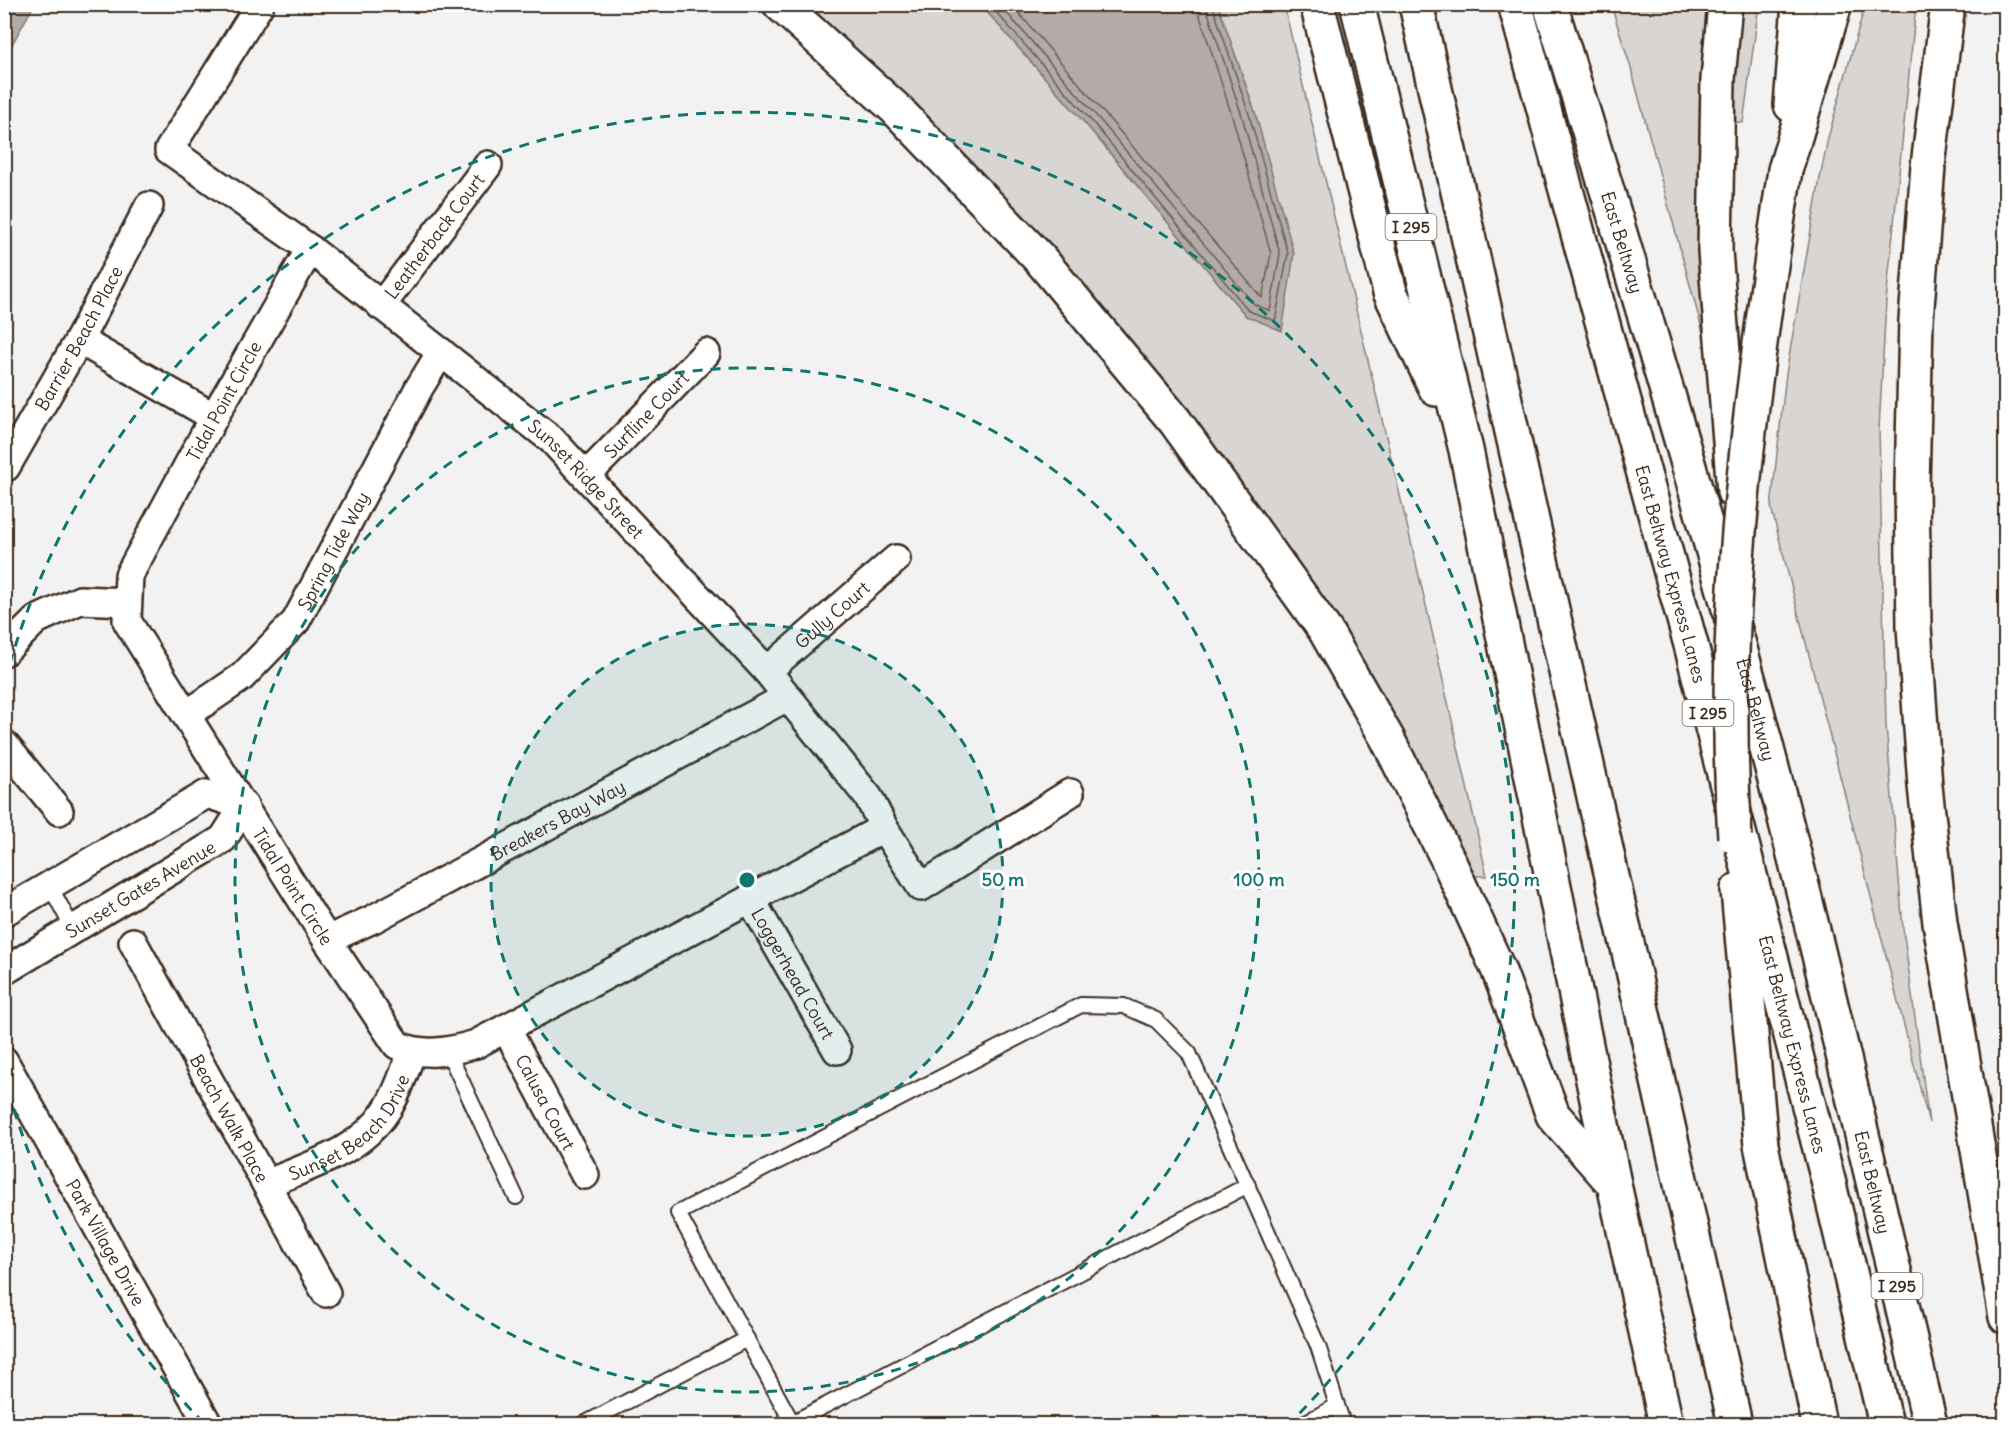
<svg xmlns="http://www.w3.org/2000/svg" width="2010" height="1429" font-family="Delius,sans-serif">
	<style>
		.green { fill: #d8d5d2; stroke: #8a8078; stroke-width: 1.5 }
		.water { fill: #b2aba7; stroke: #827770; stroke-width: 1.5 }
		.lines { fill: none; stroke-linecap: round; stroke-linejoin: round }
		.shore { stroke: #6b5e55; stroke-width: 1.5 }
		.lane-casing { stroke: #3b2a1e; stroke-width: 18 }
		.street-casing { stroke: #3b2a1e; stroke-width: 32 }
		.highway-casing { stroke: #3b2a1e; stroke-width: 38 }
		.lane { stroke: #fff; stroke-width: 14 }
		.street { stroke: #fff; stroke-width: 27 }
		.highway { stroke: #fff; stroke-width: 33 }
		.highway-bridge-casing { stroke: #3b2a1e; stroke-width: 38; stroke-linecap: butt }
		.highway-bridge { stroke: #fff; stroke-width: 33 }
		.ring { fill: none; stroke: #0f766e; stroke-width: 3; stroke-dasharray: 10 8 }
		.labels { text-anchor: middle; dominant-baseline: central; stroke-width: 6; stroke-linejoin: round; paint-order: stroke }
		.shield { fill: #fff; stroke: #766a62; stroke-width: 1.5 }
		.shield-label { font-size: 16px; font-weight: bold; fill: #3b2a1e }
		.street-label { font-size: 18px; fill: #3b2a1e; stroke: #fff }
		.centre { fill: #0f766e; stroke: #fff; stroke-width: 3 }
		.ring-label { font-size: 18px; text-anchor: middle; font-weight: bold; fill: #0f766e; stroke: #fff; stroke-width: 6; stroke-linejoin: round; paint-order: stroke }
	</style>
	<rect width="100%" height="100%" fill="#f3f2f2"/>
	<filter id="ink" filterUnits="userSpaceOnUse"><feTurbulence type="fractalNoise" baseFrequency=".0167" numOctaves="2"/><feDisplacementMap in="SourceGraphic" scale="12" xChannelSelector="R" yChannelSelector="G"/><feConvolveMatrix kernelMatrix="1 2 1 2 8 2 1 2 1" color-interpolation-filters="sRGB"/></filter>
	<g filter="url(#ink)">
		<!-- green -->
		<g class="green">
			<path d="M 796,5 L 981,5 L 1090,129 L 1246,316 L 1255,112 L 1218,5 L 1284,5 L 1428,614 L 1487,876 L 1474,876 C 1431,785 1381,697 1328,612 Z"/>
			<path d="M 1611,5 L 1707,5 L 1703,126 L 1711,362 L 1630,65 Z"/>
			<path d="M 1735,5 L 1759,5 L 1743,123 L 1731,121 Z"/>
			<path d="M 1865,5 L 1916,5 L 1886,302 L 1879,429 L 1886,725 L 1903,928 L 1929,1123 L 1771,507 L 1786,374 L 1820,178 L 1828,138 Z"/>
		</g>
		<!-- water -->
		<g class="water">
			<path d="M 5,4 L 34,5 L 5,57 L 4,5 Z"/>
			<path d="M 981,5 L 1218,5 L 1255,112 L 1294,254 L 1282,331 L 1246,316 L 1090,129 Z"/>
		</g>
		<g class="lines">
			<!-- shore -->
			<g class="shore">
				<path d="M 989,4 L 1095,125 L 1249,311 L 1275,321 L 1288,254 L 1249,114 L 1212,4"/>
				<path d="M 999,4 L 1100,120 L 1254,304 L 1270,311 L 1280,254 L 1242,116 L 1205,4"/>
				<path d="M 1011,4 L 1262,298 L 1271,254 L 1233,119 L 1196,4"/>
			</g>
			<defs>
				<g id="lane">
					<path d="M 50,886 L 73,929"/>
					<path d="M 448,1052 L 516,1197"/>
					<path d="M 584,1424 L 747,1339"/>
					<path d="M 790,1424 L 1248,1185"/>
					<path d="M 793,1424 L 678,1213 L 1081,1005 L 1124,1006 L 1156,1020 L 1189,1053 L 1318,1346 L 1343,1424"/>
					<path d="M 1302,1424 L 1337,1406"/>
				</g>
				<g id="street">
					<path id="s1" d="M 260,4 L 169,150 L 310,249 L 552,440 L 767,671 L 869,798 L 884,828 L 921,887 L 1070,793"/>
					<path id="s2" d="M 310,249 L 214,417 L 129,575 L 127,621 L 327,940 L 397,1045 C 423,1057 449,1052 476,1044 L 884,828"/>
					<path id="s3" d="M 381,306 L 488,165"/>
					<path d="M 79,340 L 214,417"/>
					<path id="s4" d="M 6,467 L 79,340 L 149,206"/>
					<path id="s5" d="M 586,476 L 706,353"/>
					<path d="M 4,652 L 36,620 L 80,600 L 127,602"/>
					<path id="s6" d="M 767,671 L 896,559"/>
					<path id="s7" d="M 186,715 L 242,677 L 296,621 L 419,388 L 441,352"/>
					<path d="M 4,744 L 59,811"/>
					<path id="s8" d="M 750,898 L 837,1050"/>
					<path d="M 4,912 L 207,794 L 244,806"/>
					<path id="s9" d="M 327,940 L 373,919 L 787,697"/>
					<path id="s10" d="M 133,942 L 326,1293"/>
					<path id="s11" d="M 4,971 L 223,839 L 244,806"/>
					<path id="s12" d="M 506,1028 L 585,1175"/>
					<path id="s13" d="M 4,1061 L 208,1424"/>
					<path id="s14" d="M 266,1184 C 308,1166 360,1152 386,1111 C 398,1094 404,1071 412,1052"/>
				</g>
				<g id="highway">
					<path d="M 780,4 L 896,109 L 1040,259 L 1175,421 L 1325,630 L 1387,738 L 1448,860 L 1498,969 L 1553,1115 L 1614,1184"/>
					<path d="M 1317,4 L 1390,292 L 1436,389"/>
					<path d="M 1357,4 L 1466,450 L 1614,1184 L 1666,1424"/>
					<path d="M 1416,4 L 1735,1424"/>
					<path id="s15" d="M 1515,4 L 1691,645 L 1829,1184 L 1886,1424"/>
					<path id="s16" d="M 1550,4 C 1619,228 1687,452 1748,678 C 1815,925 1871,1175 1930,1424"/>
					<path d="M 1725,4 L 1718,79 L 1715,251 L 1734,492"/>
					<path d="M 1948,4 L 1928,166 L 1916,320 L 1912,486 L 1914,627 L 1925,786 L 1940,923 L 2006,1317"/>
					<path d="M 1791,105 L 1799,4"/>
					<path d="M 1785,170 L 1835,4"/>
					<path d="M 1738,890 L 1761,1145 L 1819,1424"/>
				</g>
			</defs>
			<!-- lane casing -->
			<use href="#lane" class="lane-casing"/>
			<!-- street casing -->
			<use href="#street" class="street-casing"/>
			<!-- highway casing -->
			<use href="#highway" class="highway-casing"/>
			<!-- lane -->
			<use href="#lane" class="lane"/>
			<!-- street -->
			<use href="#street" class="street"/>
			<!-- highway -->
			<use href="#highway" class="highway"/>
			<defs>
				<path id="highway-bridge" d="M 1735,837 C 1719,613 1752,391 1785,170"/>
			</defs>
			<!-- highway-bridge casing -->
			<use href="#highway-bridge" class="highway-bridge-casing"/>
			<!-- highway-bridge -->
			<use href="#highway-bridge" class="highway-bridge"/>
		</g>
	</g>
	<!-- distance rings -->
	<circle cx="747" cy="880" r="256" fill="#0f766e" fill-opacity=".12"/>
	<g class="ring">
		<circle cx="747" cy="880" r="256"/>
		<circle cx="747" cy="880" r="512"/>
		<path d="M204 1423A768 768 0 0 1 5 1079M5 681A768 768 0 1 1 1290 1423"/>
	</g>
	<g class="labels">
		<!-- shield labels -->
		<g class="shield">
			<rect x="1385.5" y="214" width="51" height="26" rx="4.5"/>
			<rect x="1682.5" y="700" width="51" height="26" rx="4.5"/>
			<rect x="1871.5" y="1273" width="51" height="26" rx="4.5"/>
		</g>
		<g class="shield-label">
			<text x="1411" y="227">I 295</text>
			<text x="1708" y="713">I 295</text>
			<text x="1897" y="1286">I 295</text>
		</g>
		<!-- street labels -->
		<g class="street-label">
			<text stroke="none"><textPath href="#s3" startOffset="88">Leatherback Court</textPath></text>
			<text stroke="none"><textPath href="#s16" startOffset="249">East Beltway</textPath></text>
			<text stroke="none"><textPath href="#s4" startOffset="148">Barrier Beach Place</textPath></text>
			<text transform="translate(224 401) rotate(-61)">Tidal Point Circle</text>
			<text stroke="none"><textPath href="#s5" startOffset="86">Surfline Court</textPath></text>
			<text stroke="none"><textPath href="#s1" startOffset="704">Sunset Ridge Street</textPath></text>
			<text stroke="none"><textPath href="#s7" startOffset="225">Spring Tide Way</textPath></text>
			<text stroke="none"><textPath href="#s15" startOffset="591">East Beltway Express Lanes</textPath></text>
			<text stroke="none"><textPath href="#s6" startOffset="86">Gully Court</textPath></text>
			<text stroke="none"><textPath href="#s16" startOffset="735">East Beltway</textPath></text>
			<text stroke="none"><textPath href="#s9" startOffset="260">Breakers Bay Way</textPath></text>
			<text stroke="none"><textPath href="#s2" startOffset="732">Tidal Point Circle</textPath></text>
			<text stroke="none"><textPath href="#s11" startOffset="159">Sunset Gates Avenue</textPath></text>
			<text stroke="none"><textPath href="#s8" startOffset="87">Loggerhead Court</textPath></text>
			<text stroke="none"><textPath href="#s15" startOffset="1077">East Beltway Express Lanes</textPath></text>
			<text stroke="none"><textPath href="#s12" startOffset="84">Calusa Court</textPath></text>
			<text stroke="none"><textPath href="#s10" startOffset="201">Beach Walk Place</textPath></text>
			<text stroke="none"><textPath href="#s14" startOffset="104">Sunset Beach Drive</textPath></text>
			<text stroke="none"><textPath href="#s16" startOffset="1222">East Beltway</textPath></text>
			<text stroke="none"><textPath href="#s13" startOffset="208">Park Village Drive</textPath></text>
		</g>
	</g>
	<circle cx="747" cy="880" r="9" class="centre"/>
	<g class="ring-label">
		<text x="1003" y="886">50 m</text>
		<text x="1259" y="886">100 m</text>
		<text x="1515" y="886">150 m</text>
	</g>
	<!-- margin -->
	<rect width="2010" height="1429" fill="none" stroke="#fff" stroke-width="24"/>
	<rect x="12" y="12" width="1986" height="1405" fill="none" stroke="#3b2a1e" stroke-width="2" filter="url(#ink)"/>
</svg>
